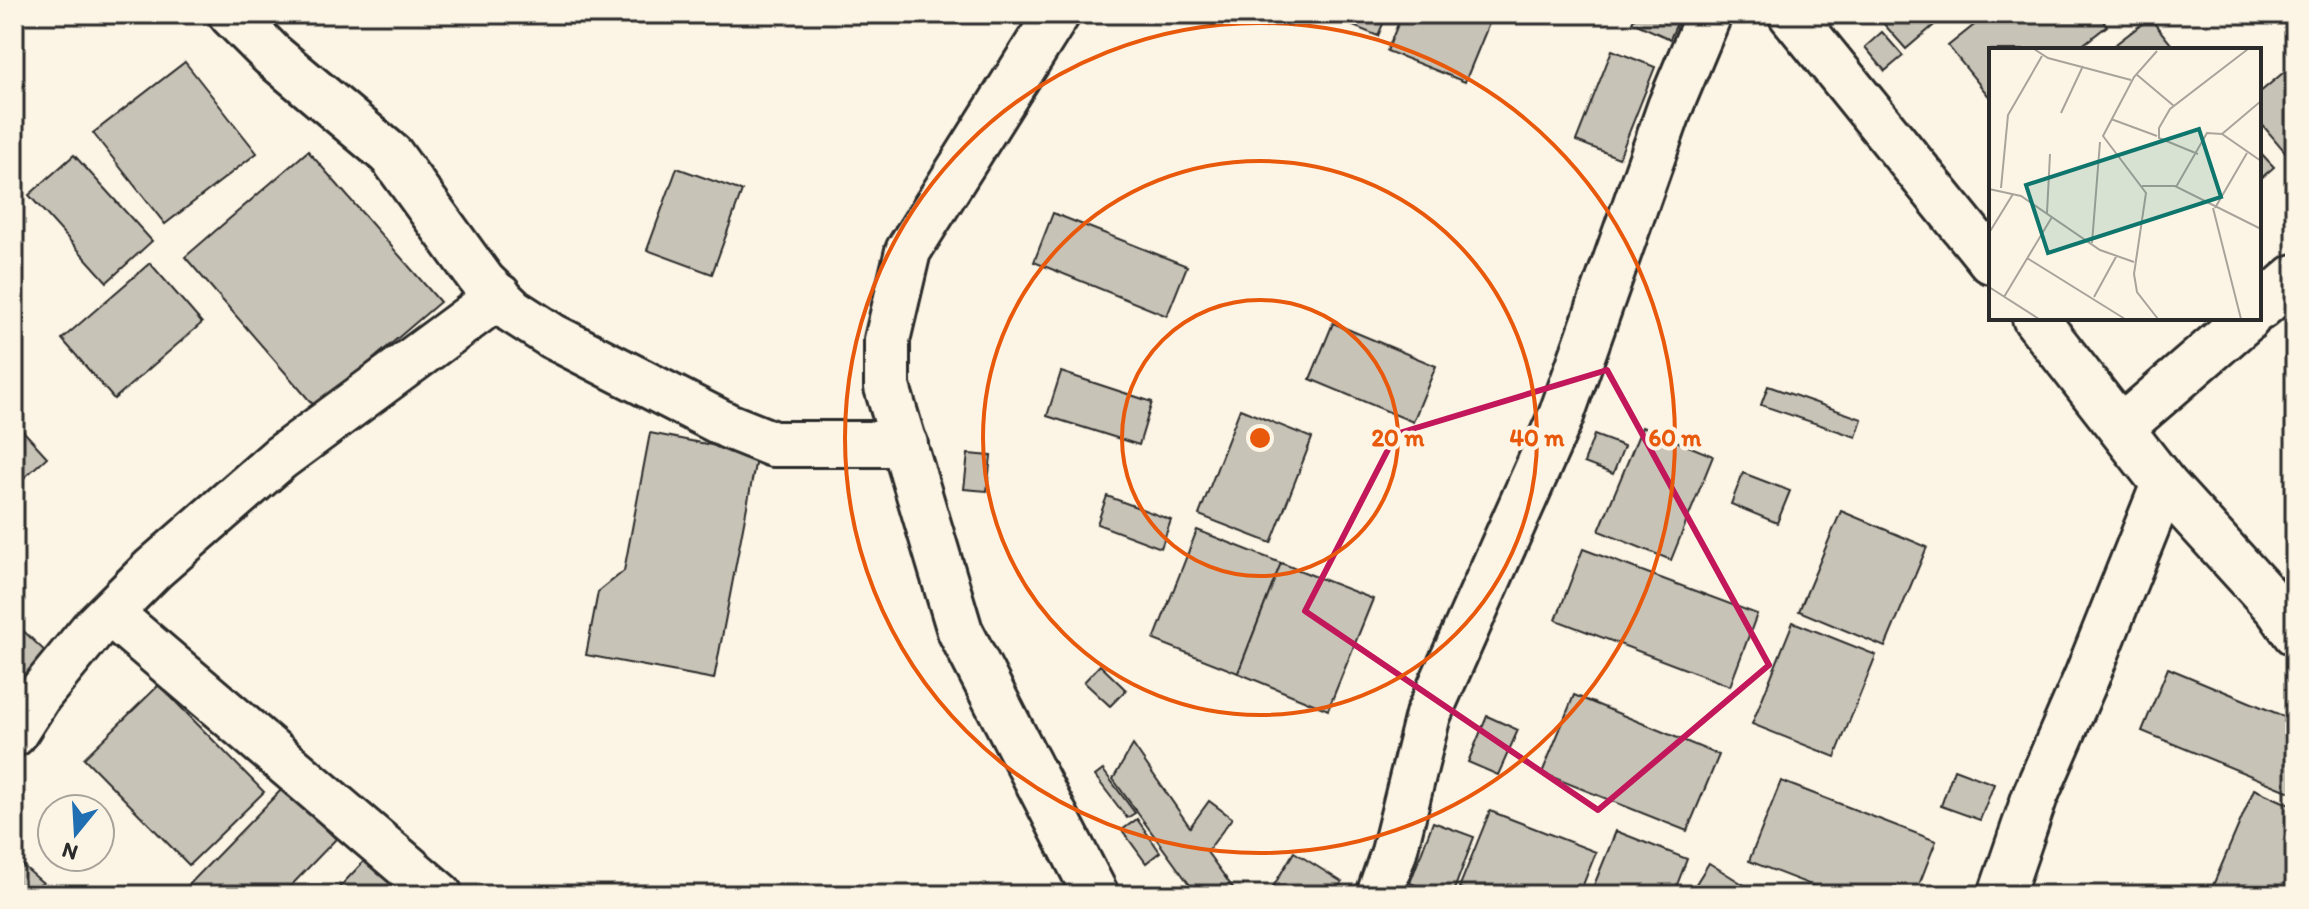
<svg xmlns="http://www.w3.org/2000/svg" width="2309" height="909" font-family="Itim,sans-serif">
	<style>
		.building { fill: #c8c3b7; stroke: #2b2b2b; stroke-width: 2 }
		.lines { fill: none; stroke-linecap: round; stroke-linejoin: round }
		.minor-casing { stroke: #2b2b2b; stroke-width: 50 }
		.minor { stroke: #fcf5e5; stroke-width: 44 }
		.marked { fill: none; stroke: #c2185b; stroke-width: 6; stroke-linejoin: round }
		.ring { fill: none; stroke: #e8590c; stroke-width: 4 }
		.inset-road { fill: none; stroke: #a8a49b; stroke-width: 2 }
		.view { fill: #0f766e; fill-opacity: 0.15; stroke: #0f766e; stroke-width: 4 }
		.inset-edge { fill: none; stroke: #2b2b2b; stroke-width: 4 }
		.centre { fill: #e8590c; stroke: #fcf5e5; stroke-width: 4 }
		.ring-label { font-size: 24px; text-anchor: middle; font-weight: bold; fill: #e8590c; stroke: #fcf5e5; stroke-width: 8; stroke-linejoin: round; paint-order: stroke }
	</style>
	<rect width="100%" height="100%" fill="#fcf5e5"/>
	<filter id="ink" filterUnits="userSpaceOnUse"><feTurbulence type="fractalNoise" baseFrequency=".0125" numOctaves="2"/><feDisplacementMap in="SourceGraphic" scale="16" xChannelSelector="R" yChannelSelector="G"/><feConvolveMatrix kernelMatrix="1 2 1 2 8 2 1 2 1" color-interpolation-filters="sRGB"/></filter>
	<g filter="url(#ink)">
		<!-- building -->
		<g class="building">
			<path d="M 1351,14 L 1387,14 L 1378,36 L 1348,24 Z"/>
			<path d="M 1402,14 L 1493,14 L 1465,82 L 1387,51 Z"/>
			<path d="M 1636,14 L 1681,14 L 1670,39 L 1632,22 Z"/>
			<path d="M 1875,14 L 1947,14 L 1906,49 Z"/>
			<path d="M 1988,14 L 2097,14 L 2107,26 L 2076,50 L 1991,50 L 1991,99 L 1948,46 Z"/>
			<path d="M 2150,18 L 2175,49 L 2108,50 Z"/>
			<path d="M 1882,32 L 1903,56 L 1885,71 L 1865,47 Z"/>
			<path d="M 1612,50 L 1655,67 L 1619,158 L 1576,141 Z"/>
			<path d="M 185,62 L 257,153 L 165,224 L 93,133 Z"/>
			<path d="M 2295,63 L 2295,158 L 2292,160 L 2259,121 L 2259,93 Z"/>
			<path d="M 308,151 L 440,302 L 316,408 L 185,257 Z"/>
			<path d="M 2259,151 L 2274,167 L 2259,180 Z"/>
			<path d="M 74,155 L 152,241 L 107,282 L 29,195 Z"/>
			<path d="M 677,168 L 742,191 L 712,274 L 647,250 Z"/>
			<path d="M 1053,213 L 1187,266 L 1167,316 L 1034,262 Z"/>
			<path d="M 150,263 L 202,323 L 114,399 L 62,339 Z"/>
			<path d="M 1333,323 L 1436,366 L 1413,422 L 1310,379 Z"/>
			<path d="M 1061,372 L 1152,402 L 1139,445 L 1047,416 Z"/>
			<path d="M 1768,386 L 1862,419 L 1856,437 L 1761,405 Z"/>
			<path d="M 1240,409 L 1312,438 L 1271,543 L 1199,515 Z"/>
			<path d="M 14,421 L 47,457 L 14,487 Z"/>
			<path d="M 1642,427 L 1713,456 L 1671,560 L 1599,531 Z"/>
			<path d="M 650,433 L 757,454 L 714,679 L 586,655 L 598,592 L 624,571 Z"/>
			<path d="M 1594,435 L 1624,446 L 1613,474 L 1584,463 Z"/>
			<path d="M 968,454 L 991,456 L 987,491 L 964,489 Z"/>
			<path d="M 1743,473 L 1790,491 L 1777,523 L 1731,504 Z"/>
			<path d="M 1107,496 L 1171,520 L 1161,548 L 1097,524 Z"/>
			<path d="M 1841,511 L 1927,547 L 1885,647 L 1799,611 Z"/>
			<path d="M 1197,530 L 1281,563 L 1238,673 L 1154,640 Z"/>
			<path d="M 1583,549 L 1757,614 L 1730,686 L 1556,620 Z"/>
			<path d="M 1281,563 L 1373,599 L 1328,710 L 1238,673 Z"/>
			<path d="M 14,622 L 49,655 L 14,700 Z"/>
			<path d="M 1793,622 L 1876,655 L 1835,757 L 1752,724 Z"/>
			<path d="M 1100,665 L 1126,690 L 1110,706 L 1084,682 Z"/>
			<path d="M 2168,668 L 2295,721 L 2295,794 L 2142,731 Z"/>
			<path d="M 159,685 L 264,792 L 189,865 L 84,758 Z"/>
			<path d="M 1574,695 L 1719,755 L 1687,831 L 1542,773 Z"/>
			<path d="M 1487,716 L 1518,730 L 1498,775 L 1468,762 Z"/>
			<path d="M 1133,745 L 1190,827 L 1209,801 L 1232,818 L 1207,852 L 1238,895 L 1197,895 L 1113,779 Z"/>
			<path d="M 1954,769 L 1994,784 L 1980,820 L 1941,806 Z"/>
			<path d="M 1103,770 L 1135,813 L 1127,818 L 1095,776 Z"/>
			<path d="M 1781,781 L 1936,841 L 1915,895 L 1837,895 L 1749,861 Z"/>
			<path d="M 283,788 L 336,839 L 282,895 L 179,895 Z"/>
			<path d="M 2254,789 L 2295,807 L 2295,895 L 2224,895 L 2211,890 Z"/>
			<path d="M 1490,811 L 1596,852 L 1579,895 L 1478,895 L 1459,888 Z"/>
			<path d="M 1137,819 L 1160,852 L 1146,863 L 1122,830 Z"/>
			<path d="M 1433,822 L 1474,837 L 1452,895 L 1441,895 L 1410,883 Z"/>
			<path d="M 1616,831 L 1687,859 L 1673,895 L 1590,895 Z"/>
			<path d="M 1294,852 L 1342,882 L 1334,895 L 1268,895 Z"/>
			<path d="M 14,858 L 57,895 L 14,895 Z"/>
			<path d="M 366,859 L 405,895 L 332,895 Z"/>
			<path d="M 1709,863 L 1760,895 L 1689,895 Z"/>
			<path d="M 2121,887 L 2140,895 L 2118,895 Z"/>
		</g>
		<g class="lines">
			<defs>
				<g id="minor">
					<path d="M 231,14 L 272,55 L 391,155 L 483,282 L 513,311 L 552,336 L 728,426 L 773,444 L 905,444"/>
					<path d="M 1057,14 L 908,251 L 887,340 L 887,387 L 960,631 L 1096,895"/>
					<path d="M 1791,14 L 1991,261"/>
					<path d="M 2259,308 L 2295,277"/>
					<path d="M 2035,318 L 2164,484 L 2278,609 L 2295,633"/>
					<path d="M 2121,428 L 2248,318"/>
					<path d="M 110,613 L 440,895"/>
					<path d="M 14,734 L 39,695 L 93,629 L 153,569 L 280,458 L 499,296"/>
					<path d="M 1379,895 L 1394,852 L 1428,715 L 1561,416 L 1670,107 L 1709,14"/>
					<path d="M 2001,895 L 2035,796 L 2087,676 L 2164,484"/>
				</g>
			</defs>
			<!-- minor casing -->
			<use href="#minor" class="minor-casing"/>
			<!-- minor -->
			<use href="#minor" class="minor"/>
		</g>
	</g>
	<!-- marked area -->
	<path class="marked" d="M 1607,370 L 1769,665 L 1598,810 L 1305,611 L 1396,434 Z"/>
	<!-- distance rings -->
	<g class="ring">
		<circle cx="1260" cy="438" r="138"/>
		<circle cx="1260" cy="438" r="277"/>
		<circle cx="1260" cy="438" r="415"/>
	</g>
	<!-- overview -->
	<g transform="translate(1989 48)">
		<rect width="272" height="272" fill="#fcf5e5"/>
		<path class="inset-road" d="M 45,1 L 59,10 L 142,32M 155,1 L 183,1M 168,3 L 145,29 L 114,88 L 157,145 L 145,226 L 148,244 L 169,271M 147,26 L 185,58M 72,65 L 94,18M 122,71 L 168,88M 233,86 L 272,53M 209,106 L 170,90 L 170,80 L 181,61 L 259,1M 153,138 L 186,138 L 272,181M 187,139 L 218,85 L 233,86 L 272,113M 12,140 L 19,67 L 53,8M 0,141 L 32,148 L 111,202 L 145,214M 224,160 L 252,271M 226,160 L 258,105M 58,165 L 61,106M 0,185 L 24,146M 103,195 L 111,94M 38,210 L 136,271M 0,239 L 50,271M 15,249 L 63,169M 105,249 L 128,207"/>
		<path class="view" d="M 210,81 L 232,149 L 59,205 L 37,137 Z"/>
		<rect width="272" height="272" class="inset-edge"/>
	</g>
	<circle cx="1260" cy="438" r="12" class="centre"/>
	<g class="ring-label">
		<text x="1398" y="446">20 m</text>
		<text x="1537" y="446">40 m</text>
		<text x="1675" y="446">60 m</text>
	</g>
	<!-- margin -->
	<rect width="2309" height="909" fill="none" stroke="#fcf5e5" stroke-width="48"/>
	<rect x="24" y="24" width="2261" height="861" fill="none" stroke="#2b2b2b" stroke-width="3" filter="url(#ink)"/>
	<!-- north arrow -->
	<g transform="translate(76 833) rotate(198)"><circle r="38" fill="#fcf5e5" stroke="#a8a49b" stroke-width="2"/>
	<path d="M0-6L14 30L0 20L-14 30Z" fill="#1f6fb2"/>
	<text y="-12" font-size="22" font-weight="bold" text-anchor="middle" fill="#2b2b2b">N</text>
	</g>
</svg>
